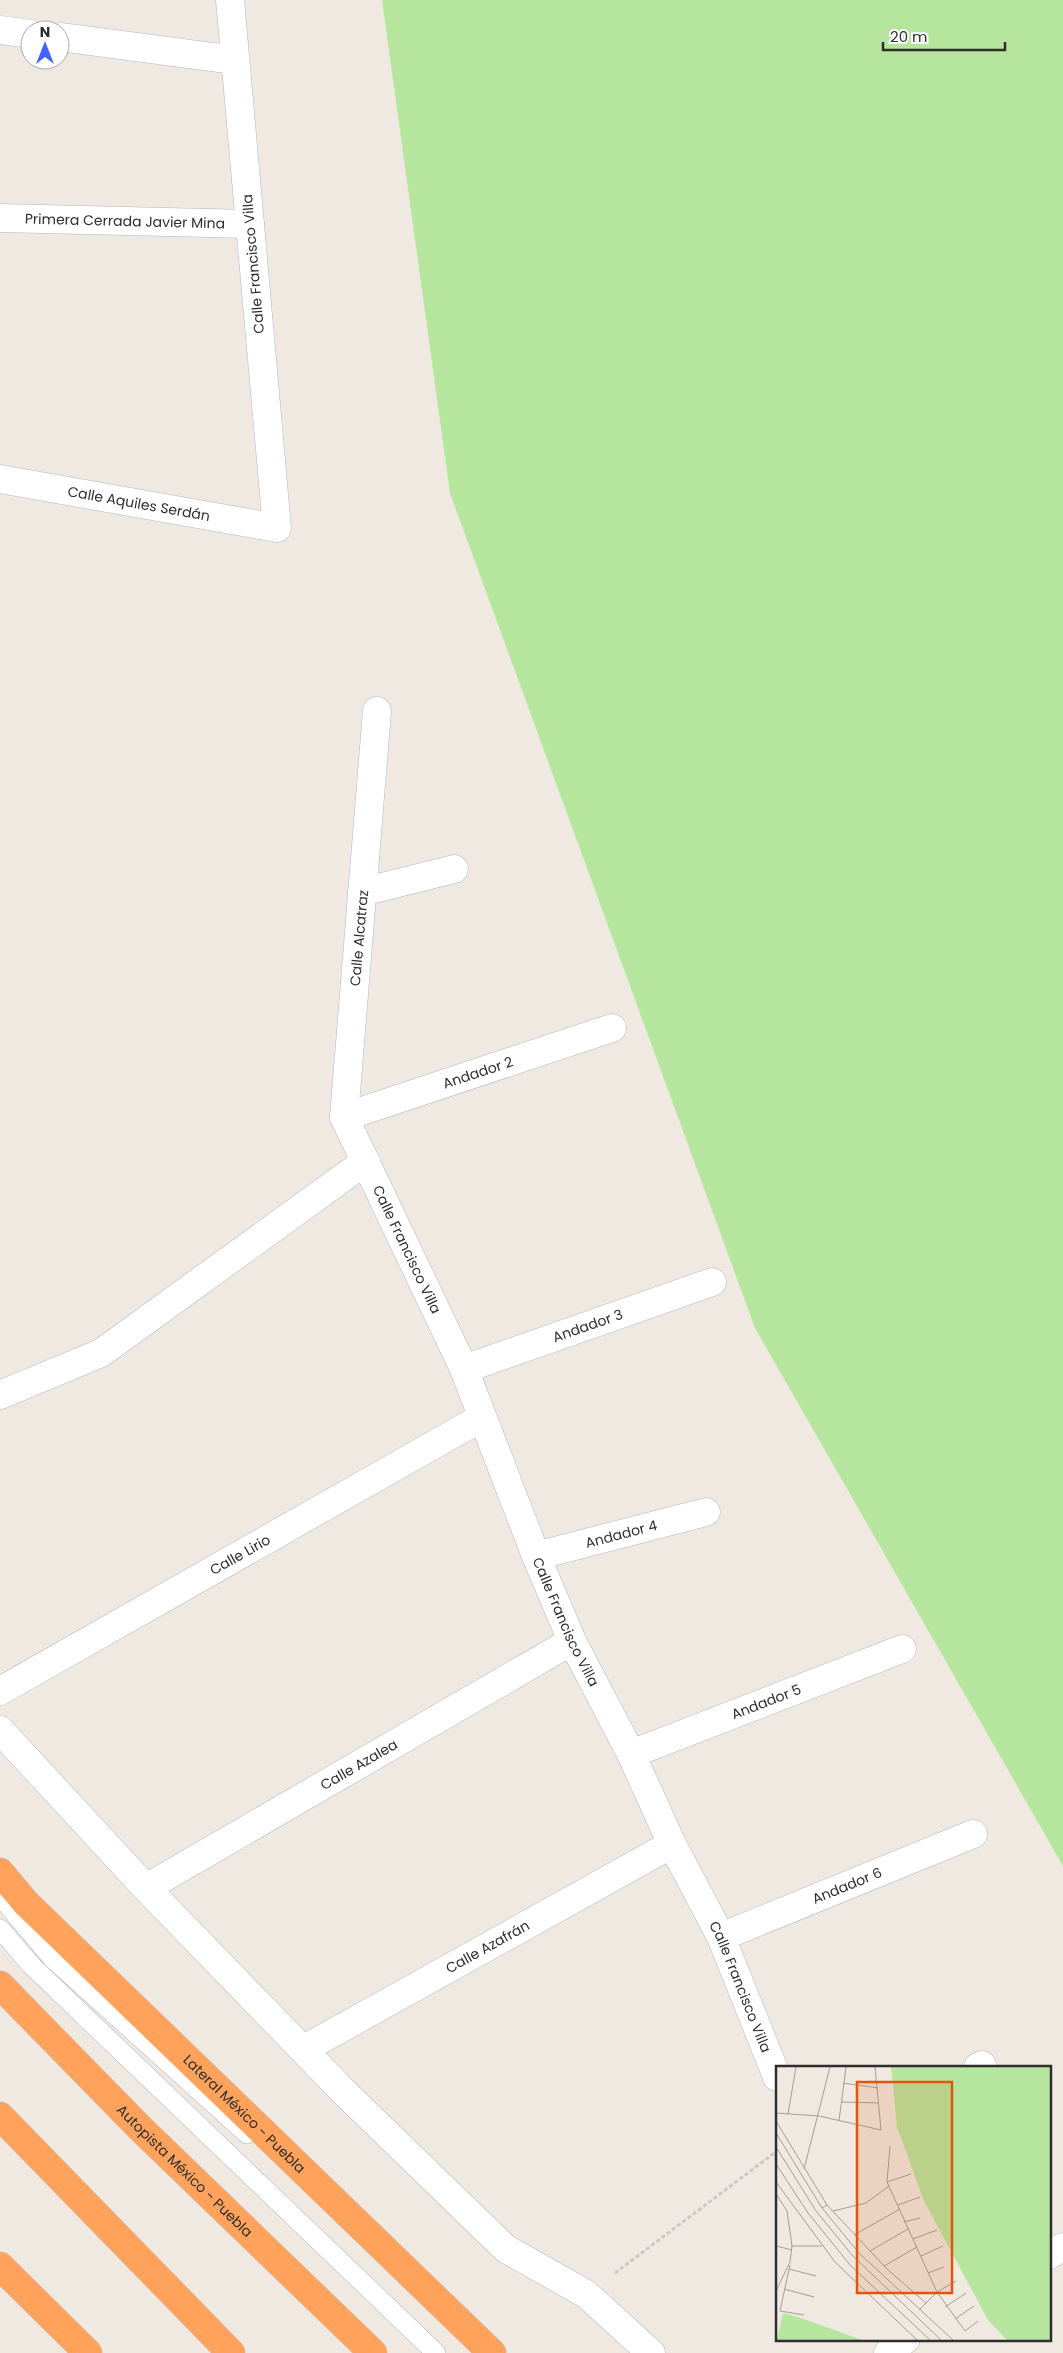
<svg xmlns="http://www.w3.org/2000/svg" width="1063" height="2353" font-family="Poppins,sans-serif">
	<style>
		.green { fill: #b6e59e }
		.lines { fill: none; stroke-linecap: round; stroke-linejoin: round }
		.lane-casing { stroke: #b4b7c1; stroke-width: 20 }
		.street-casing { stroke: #b4b7c1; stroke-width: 29 }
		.highway-casing { stroke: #c9c9c9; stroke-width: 29 }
		.path { stroke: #c9c9c9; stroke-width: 3; stroke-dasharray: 4 2.5; stroke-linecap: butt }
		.lane { stroke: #fff; stroke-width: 19 }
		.street { stroke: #fff; stroke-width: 28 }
		.highway { stroke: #ffa35c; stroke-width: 28 }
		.labels { text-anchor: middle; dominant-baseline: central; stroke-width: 5; stroke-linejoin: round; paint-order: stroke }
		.street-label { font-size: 14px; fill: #2e2e2e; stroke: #fff }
		.inset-road { fill: none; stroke: #a29e99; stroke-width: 1 }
		.view { fill: #df570e; fill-opacity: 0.15; stroke: #df570e; stroke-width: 2.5 }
		.inset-edge { fill: none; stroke: #2e2e2e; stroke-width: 2.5 }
	</style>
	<rect width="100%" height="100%" fill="#efe9e1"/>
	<!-- green -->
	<path class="green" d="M 382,0 L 1063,0 L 1063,1866 L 755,1328 L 450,493 Z"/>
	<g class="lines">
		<defs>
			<g id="lane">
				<path d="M 0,1896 L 53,1959 L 247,2134"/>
				<path d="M 0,1929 L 31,1965 L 436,2353"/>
			</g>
			<g id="street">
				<path d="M 0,30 L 30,34"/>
				<path d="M 60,37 L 235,60"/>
				<path id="s1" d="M 0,218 L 250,224"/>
				<path id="s2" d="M 0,479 L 277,528 L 230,0"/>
				<path id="s3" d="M 377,711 L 344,1117 L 464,1369 L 536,1556 L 572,1641 L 631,1754 L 672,1844 L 721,1937 L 777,2077"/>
				<path d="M 362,892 L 454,869"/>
				<path id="s4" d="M 344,1117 L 612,1028"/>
				<path id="s5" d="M 464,1369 L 712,1282"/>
				<path d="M 0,1395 L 101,1353 L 366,1161"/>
				<path id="s6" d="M 536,1556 L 706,1512"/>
				<path id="s7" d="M 0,1691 L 481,1418"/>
				<path d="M 0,1730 L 146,1888 L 343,2091 L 506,2249 L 586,2294 L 651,2353"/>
				<path id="s8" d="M 631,1754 L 902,1649"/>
				<path id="s9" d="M 146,1888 L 572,1641"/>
				<path id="s10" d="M 721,1937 L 973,1834"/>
				<path id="s11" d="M 304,2049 L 672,1844"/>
				<path d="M 978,2067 L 982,2065"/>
				<path d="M 1049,2255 L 1063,2247"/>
				<path d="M 888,2353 L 906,2339"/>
			</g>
			<g id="highway">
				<path id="s12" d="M 0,1872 L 26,1903 L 492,2353"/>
				<path id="s13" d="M 0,1985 L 140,2128 L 373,2353"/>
				<path d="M 0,2116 L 231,2353"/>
				<path d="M 0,2266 L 88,2353"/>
			</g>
		</defs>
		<!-- lane casing -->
		<use href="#lane" class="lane-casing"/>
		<!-- street casing -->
		<use href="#street" class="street-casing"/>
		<!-- highway casing -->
		<use href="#highway" class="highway-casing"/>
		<!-- path -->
		<path class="path" d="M 615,2273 L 777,2151"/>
		<!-- lane -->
		<use href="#lane" class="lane"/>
		<!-- street -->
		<use href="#street" class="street"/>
		<!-- highway -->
		<use href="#highway" class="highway"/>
	</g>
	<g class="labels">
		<!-- street labels -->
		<g class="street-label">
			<text stroke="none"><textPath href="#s1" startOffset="125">Primera Cerrada Javier Mina</textPath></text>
			<text transform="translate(253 264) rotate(-95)">Calle Francisco Villa</text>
			<text stroke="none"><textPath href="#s2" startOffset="141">Calle Aquiles Serdán</textPath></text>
			<text transform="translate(359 938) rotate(-85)">Calle Alcatraz</text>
			<text stroke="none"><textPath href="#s4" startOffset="141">Andador 2</textPath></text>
			<text stroke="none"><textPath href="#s3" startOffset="554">Calle Francisco Villa</textPath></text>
			<text stroke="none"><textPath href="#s5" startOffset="131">Andador 3</textPath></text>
			<text stroke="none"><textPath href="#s6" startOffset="88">Andador 4</textPath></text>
			<text stroke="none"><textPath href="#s7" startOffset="276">Calle Lirio</textPath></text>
			<text stroke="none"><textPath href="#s3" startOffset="959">Calle Francisco Villa</textPath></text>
			<text stroke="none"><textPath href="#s8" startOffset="145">Andador 5</textPath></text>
			<text stroke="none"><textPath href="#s9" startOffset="246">Calle Azalea</textPath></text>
			<text stroke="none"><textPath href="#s10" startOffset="136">Andador 6</textPath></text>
			<text stroke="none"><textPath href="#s11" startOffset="210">Calle Azafrán</textPath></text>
			<text stroke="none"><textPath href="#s3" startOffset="1364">Calle Francisco Villa</textPath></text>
			<text stroke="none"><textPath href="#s12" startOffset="344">Lateral México - Puebla</textPath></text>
			<text stroke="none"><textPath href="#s13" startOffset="262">Autopista México - Puebla</textPath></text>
		</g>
	</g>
	<!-- overview -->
	<g transform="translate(776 2066)">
		<rect width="275" height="275" fill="#efe9e1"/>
		<path d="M 115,1 L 275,1 L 275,274 L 231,274 L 212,254 L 148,135 L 121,61 ZM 7,247 L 25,252 L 86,274 L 1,274 Z" fill="#b6e59e"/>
		<path class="inset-road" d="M 67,17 L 102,22M 65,36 L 103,37M 0,47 L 43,50 L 105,64 L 99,1M 12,48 L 20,1M 0,55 L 51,139 L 46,142M 63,55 L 70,1M 0,67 L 46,142 L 83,187 L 177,274M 114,80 L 111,116 L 161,226 L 189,265 L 202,255M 0,81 L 40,145 L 76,189 L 165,274M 0,98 L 32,147 L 75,200 L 154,274M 28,103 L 54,1M 0,116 L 59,196 L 141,274M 111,116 L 135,108M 0,128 L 11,145 L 16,180M 51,139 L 111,203 L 150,237M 122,139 L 144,131M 57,145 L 90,137 L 113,120M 128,156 L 144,152M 78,169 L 124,143M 137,173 L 161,164M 0,180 L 16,184M 94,185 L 132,163M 145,190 L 167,180M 14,199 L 4,245 L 28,249M 108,200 L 141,181M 13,203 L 40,210M 152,207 L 168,201M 8,223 L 38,231M 0,225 L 14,196 L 16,180 L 46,180M 169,241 L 190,227M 143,244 L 161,226 L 180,215M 179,253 L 198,240"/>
		<path class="view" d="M 81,16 L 176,16 L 176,227 L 81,227 Z"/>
		<rect width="275" height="275" class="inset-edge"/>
	</g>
	<!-- north arrow -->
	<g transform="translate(45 45)"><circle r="24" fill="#ffffff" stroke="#ababab"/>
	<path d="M0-4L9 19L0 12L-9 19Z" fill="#4264fb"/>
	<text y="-8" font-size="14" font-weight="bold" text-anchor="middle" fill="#2e2e2e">N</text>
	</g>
	<!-- scale -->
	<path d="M883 42v8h122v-8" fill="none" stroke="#2e2e2e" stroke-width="2.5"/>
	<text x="890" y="42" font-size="15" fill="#2e2e2e" stroke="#ffffff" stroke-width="4" paint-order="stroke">20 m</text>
</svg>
